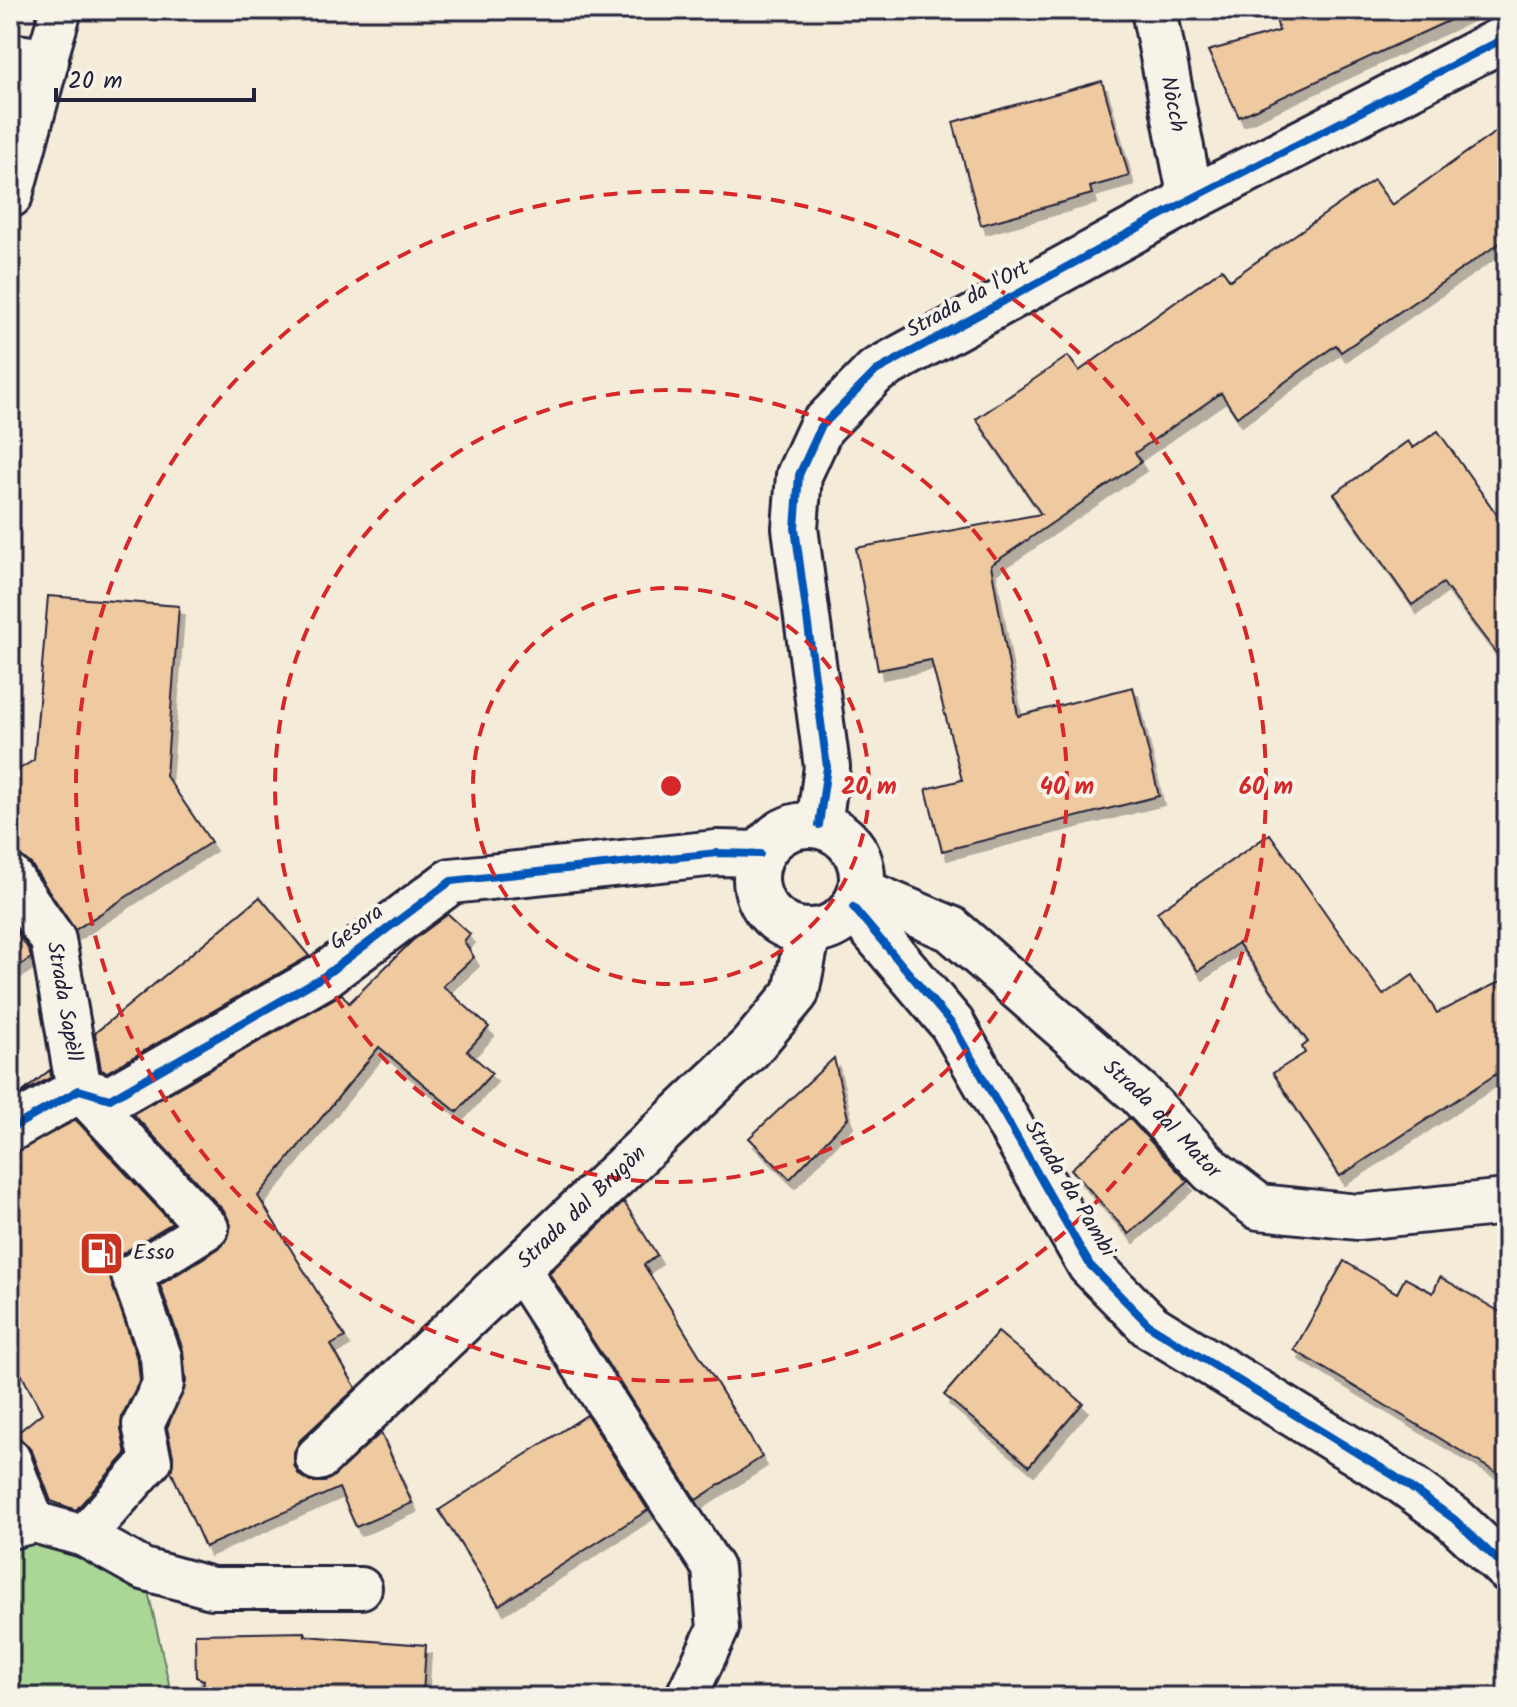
<svg xmlns="http://www.w3.org/2000/svg" width="1517" height="1707" font-family="Kalam,sans-serif">
	<style>
		.green { fill: #abd796; stroke: #667c68; stroke-width: 2 }
		.building { fill: #efc99f; stroke: #22223b; stroke-width: 2; filter: url(#shadow) }
		.lines { fill: none; stroke-linecap: round; stroke-linejoin: round }
		.service-casing { stroke: #22223b; stroke-width: 46 }
		.minor-casing { stroke: #22223b; stroke-width: 50 }
		.service { stroke: #f7f3e8; stroke-width: 40 }
		.minor { stroke: #f7f3e8; stroke-width: 44 }
		.cycleway-casing { stroke: #f7f3e8; stroke-width: 13 }
		.cycleway { stroke: #0057b8; stroke-width: 8 }
		.ring { fill: none; stroke: #d62828; stroke-width: 4; stroke-dasharray: 14 10 }
		.labels { text-anchor: middle; dominant-baseline: central; stroke-width: 8; stroke-linejoin: round; paint-order: stroke }
		.street-label { font-size: 22px; fill: #22223b; stroke: #f7f3e8 }
		.poi-label { font-size: 22px; fill: #22223b; stroke: #f7f3e8; text-anchor: start }
		.centre { fill: #d62828; stroke: #f7f3e8; stroke-width: 4 }
		.ring-label { font-size: 24px; text-anchor: middle; font-weight: bold; fill: #d62828; stroke: #f7f3e8; stroke-width: 8; stroke-linejoin: round; paint-order: stroke }
	</style>
	<defs>
		<filter id="shadow"><feDropShadow dx="5" dy="9" stdDeviation="0" flood-color="#0004"/></filter>
	</defs>
	<rect width="100%" height="100%" fill="#f5ebd9"/>
	<filter id="ink" filterUnits="userSpaceOnUse"><feTurbulence type="fractalNoise" baseFrequency=".0125" numOctaves="2"/><feDisplacementMap in="SourceGraphic" scale="16" xChannelSelector="R" yChannelSelector="G"/><feConvolveMatrix kernelMatrix="1 2 1 2 8 2 1 2 1" color-interpolation-filters="sRGB"/></filter>
	<g filter="url(#ink)">
		<!-- green -->
		<path class="green" d="M 10,1528 L 143,1569 L 172,1697 L 10,1697 Z"/>
		<!-- building -->
		<g class="building">
			<path d="M 1274,10 L 1472,10 L 1239,117 L 1208,51 L 1279,31 Z"/>
			<path d="M 1102,81 L 1129,176 L 1090,187 L 1092,194 L 981,225 L 953,122 Z"/>
			<path d="M 1507,124 L 1507,238 L 1341,352 L 1336,345 L 1237,417 L 1221,393 L 1135,453 L 1141,462 L 991,565 L 1018,716 L 1133,687 L 1159,796 L 942,851 L 926,789 L 962,780 L 931,660 L 878,670 L 856,548 L 1041,514 L 976,419 L 1068,356 L 1079,371 L 1222,269 L 1230,280 L 1374,180 L 1392,205 Z"/>
			<path d="M 1438,431 L 1507,529 L 1507,667 L 1443,583 L 1412,605 L 1334,494 L 1408,441 L 1413,448 Z"/>
			<path d="M 48,596 L 179,606 L 166,776 L 211,842 L 75,930 L 31,864 L 21,856 L 10,853 L 10,775 L 34,760 Z"/>
			<path d="M 1270,834 L 1383,995 L 1413,975 L 1437,1013 L 1507,978 L 1507,1067 L 1340,1176 L 1273,1073 L 1305,1053 L 1302,1047 L 1308,1042 L 1238,943 L 1198,971 L 1157,912 Z"/>
			<path d="M 260,897 L 309,956 L 107,1072 L 101,1070 L 95,1033 Z"/>
			<path d="M 448,914 L 470,934 L 464,941 L 474,957 L 443,986 L 489,1027 L 467,1051 L 492,1073 L 457,1112 L 379,1047 L 258,1196 L 345,1337 L 331,1345 L 356,1388 L 300,1440 L 294,1452 L 294,1465 L 299,1475 L 310,1482 L 325,1482 L 381,1433 L 412,1503 L 356,1527 L 339,1488 L 205,1547 L 171,1471 L 173,1456 L 167,1428 L 186,1382 L 183,1350 L 160,1285 L 221,1247 L 228,1238 L 231,1225 L 225,1212 L 133,1114 L 342,994 L 349,1003 L 412,941 Z"/>
			<path d="M 10,922 L 29,950 L 31,958 L 10,972 Z"/>
			<path d="M 834,1058 L 848,1118 L 790,1179 L 749,1138 Z"/>
			<path d="M 50,1070 L 51,1077 L 19,1095 Z"/>
			<path d="M 1129,1118 L 1188,1182 L 1129,1234 L 1071,1169 Z"/>
			<path d="M 76,1120 L 172,1223 L 120,1255 L 109,1272 L 138,1362 L 140,1380 L 122,1416 L 121,1430 L 126,1454 L 76,1510 L 51,1501 L 32,1451 L 16,1434 L 42,1413 L 10,1353 L 10,1154 Z"/>
			<path d="M 624,1202 L 657,1255 L 644,1265 L 762,1457 L 696,1500 L 549,1273 Z"/>
			<path d="M 1344,1261 L 1397,1293 L 1405,1278 L 1433,1293 L 1440,1277 L 1507,1316 L 1507,1479 L 1294,1350 Z"/>
			<path d="M 998,1332 L 1083,1403 L 1029,1466 L 944,1395 Z"/>
			<path d="M 587,1415 L 648,1510 L 499,1605 L 439,1510 Z"/>
			<path d="M 305,1632 L 305,1636 L 426,1645 L 423,1694 L 202,1697 L 204,1680 L 196,1677 L 195,1634 Z"/>
		</g>
		<g class="lines">
			<defs>
				<g id="service">
					<path d="M 46,61 L 61,10"/>
					<path d="M 79,1090 L 208,1228 L 132,1275 L 161,1357 L 163,1384 L 143,1425 L 151,1461 L 84,1536"/>
					<path d="M 519,1268 L 713,1568 L 718,1629 L 686,1697"/>
					<path d="M 10,1459 L 34,1522"/>
					<path d="M 10,1528 L 34,1522 L 84,1536 L 143,1569 L 212,1588 L 361,1588"/>
				</g>
				<g id="minor">
					<path id="s1" d="M 1154,10 L 1191,199"/>
					<path d="M 10,56 L 46,61 L 10,195"/>
					<circle cx="809" cy="878" r="53"/>
					<path d="M 819,825 L 827,767 L 795,528 L 799,475 L 821,427 L 876,371 L 1191,199 L 1507,37"/>
					<path id="s2" d="M 10,878 L 53,940 L 79,1090"/>
					<path id="s3" d="M 861,891 L 951,929 L 1140,1094 L 1211,1170 L 1259,1207 L 1358,1217 L 1507,1202"/>
					<path d="M 853,907 L 952,1024 L 1090,1265 L 1150,1326 L 1396,1477 L 1454,1519 L 1507,1569"/>
					<path d="M 10,1129 L 79,1090 L 110,1099 L 324,976 L 451,881 L 717,853 L 760,854"/>
					<path id="s4" d="M 318,1458 L 750,1048 L 796,993 L 808,932"/>
				</g>
			</defs>
			<!-- service casing -->
			<use href="#service" class="service-casing"/>
			<!-- minor casing -->
			<use href="#minor" class="minor-casing"/>
			<!-- service -->
			<use href="#service" class="service"/>
			<!-- minor -->
			<use href="#minor" class="minor"/>
			<defs>
				<g id="cycleway">
					<path d="M 819,825 L 827,767 L 795,528 L 799,475 L 821,427 L 876,371 L 1191,199 L 1507,37"/>
					<path d="M 853,907 L 952,1024 L 1090,1265 L 1150,1326 L 1396,1477 L 1454,1519 L 1507,1569"/>
					<path d="M 10,1129 L 79,1090 L 110,1099 L 324,976 L 451,881 L 717,853 L 760,854"/>
				</g>
			</defs>
			<!-- cycleway casing -->
			<use href="#cycleway" class="cycleway-casing"/>
			<!-- cycleway -->
			<use href="#cycleway" class="cycleway"/>
		</g>
	</g>
	<!-- distance rings -->
	<g class="ring">
		<circle cx="671" cy="786" r="198"/>
		<circle cx="671" cy="786" r="396"/>
		<circle cx="671" cy="786" r="595"/>
	</g>
	<!-- icons -->
	<defs>
		<symbol id="fuel-square" viewBox="-11 -11 22 22"><rect x="-9" y="-9" width="18" height="18" rx="4" fill="#c8321e" stroke="#f7f3e8"/><path d="M-5.5-6h7V0h2V4h1.3V-2.5L3-4.5l.8-.8L6-3V5H2.5V1h-1V6h-7ZM-4.2-4.7v3.2H.2V-4.7Z" fill="#fff"/></symbol>
	</defs>
	<g fill-rule="evenodd">
		<use href="#fuel-square" x="76" y="1228" width="51" height="51"/>
	</g>
	<g class="labels">
		<!-- street labels -->
		<g class="street-label">
			<text stroke="none"><textPath href="#s1" startOffset="96">Nòcch</textPath></text>
			<text transform="translate(968 300) rotate(-29)">Strada da l'Ort</text>
			<text transform="translate(357 928) rotate(-37)">Gesora</text>
			<text stroke="none"><textPath href="#s2" startOffset="138">Strada Sapèll</textPath></text>
			<text stroke="none"><textPath href="#s3" startOffset="382">Strada dal Mator</textPath></text>
			<text transform="translate(1069 1189) rotate(59)">Strada da Pambi</text>
			<text stroke="none"><textPath href="#s4" startOffset="364">Strada dal Brugòn</textPath></text>
		</g>
		<!-- poi labels -->
		<g class="poi-label">
			<text x="133" y="1253">Esso</text>
		</g>
	</g>
	<circle cx="671" cy="786" r="12" class="centre"/>
	<g class="ring-label">
		<text x="869" y="794">20 m</text>
		<text x="1067" y="794">40 m</text>
		<text x="1266" y="794">60 m</text>
	</g>
	<!-- margin -->
	<rect width="1517" height="1707" fill="none" stroke="#f7f3e8" stroke-width="40"/>
	<rect x="20" y="20" width="1477" height="1667" fill="none" stroke="#22223b" stroke-width="3" filter="url(#ink)"/>
	<!-- scale -->
	<path d="M56 88v12h198v-12" fill="none" stroke="#22223b" stroke-width="4"/>
	<text x="68" y="88" font-size="24" fill="#22223b" stroke="#f7f3e8" stroke-width="6" paint-order="stroke">20 m</text>
</svg>
